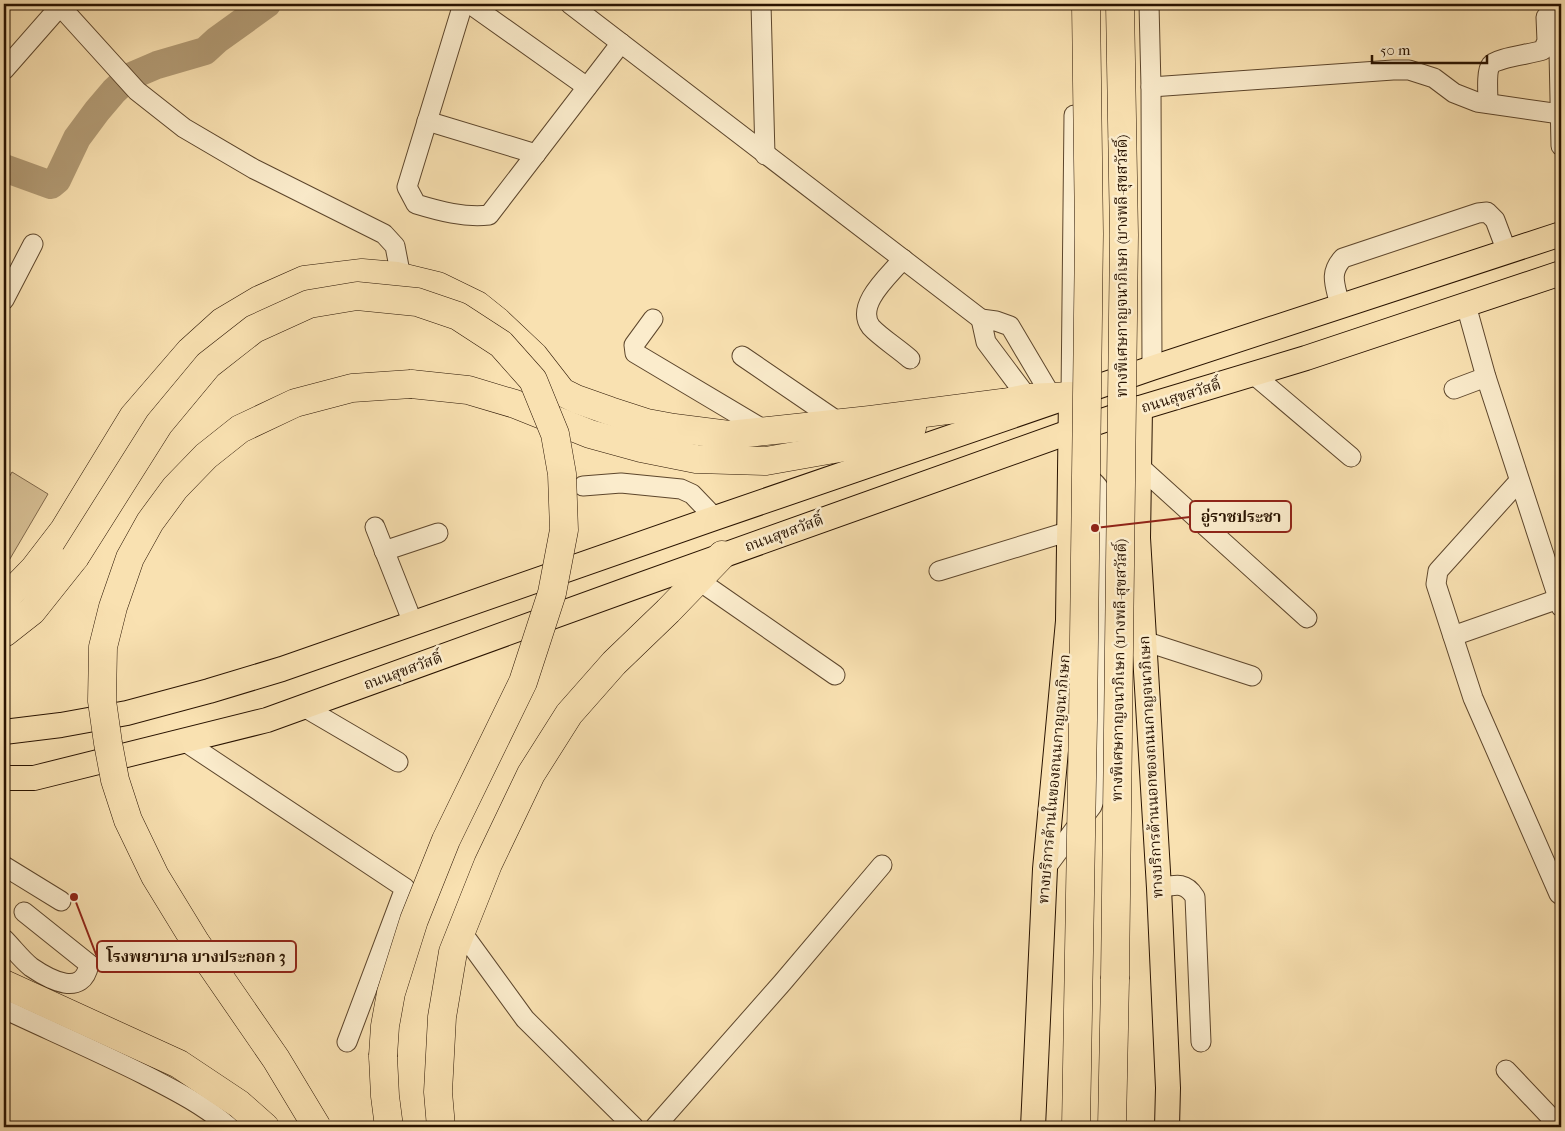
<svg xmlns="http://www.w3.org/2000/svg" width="1565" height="1131" font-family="'IM FELL French Canon','Noto Serif Thai',serif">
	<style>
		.pitch { fill: #d6be93; stroke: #80684a }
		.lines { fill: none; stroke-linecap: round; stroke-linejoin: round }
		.river { stroke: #b29b75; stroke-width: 28 }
		.minor-casing { stroke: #5d462c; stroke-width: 21 }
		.major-casing { stroke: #291300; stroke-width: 26 }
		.highway-casing { stroke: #291300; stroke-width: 29 }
		.minor { stroke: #fbeccc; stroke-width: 19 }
		.major { stroke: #f9e1b1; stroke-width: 24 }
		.highway { stroke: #f9e1b1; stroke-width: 28 }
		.highway-bridge-casing { stroke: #291300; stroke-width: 29; stroke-linecap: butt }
		.highway-bridge { stroke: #f9e1b1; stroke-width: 28 }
		.labels { text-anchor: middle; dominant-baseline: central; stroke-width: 5; stroke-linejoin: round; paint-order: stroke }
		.street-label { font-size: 15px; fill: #291300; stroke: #fbeccc }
		.leader { fill: none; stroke: #8f2418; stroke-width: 2 }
		.callout-dot { fill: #8f2418; stroke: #fbeccc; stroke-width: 2 }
		.callout { fill: #fbeccc; stroke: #8f2418; stroke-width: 2 }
		.callout-label { font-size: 16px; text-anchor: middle; font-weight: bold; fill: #291300 }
	</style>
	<rect width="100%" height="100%" fill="#f9e1b1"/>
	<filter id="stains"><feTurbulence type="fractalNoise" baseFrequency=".004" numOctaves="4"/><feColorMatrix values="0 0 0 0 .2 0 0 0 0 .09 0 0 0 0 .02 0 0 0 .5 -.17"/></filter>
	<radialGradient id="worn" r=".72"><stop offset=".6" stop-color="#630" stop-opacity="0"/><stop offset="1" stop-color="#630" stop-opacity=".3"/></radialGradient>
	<!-- pitch -->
	<path class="pitch" d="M 12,472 L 48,494 L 4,569 L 4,486 Z"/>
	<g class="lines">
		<!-- river -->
		<path class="river" d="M 4,168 L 51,185 L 57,180 L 77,138 L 97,111 L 114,91 L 129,77 L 157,65 L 205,51 L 217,40 L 267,4"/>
		<defs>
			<g id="minor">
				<path d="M 463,4 L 407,187 L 416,204 C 439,211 465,218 489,215 L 621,43"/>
				<path d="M 470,4 L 587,87"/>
				<path d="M 570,4 L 981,319"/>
				<path d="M 761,4 L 765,155"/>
				<path d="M 1149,4 L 1151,87 L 1152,368"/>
				<path d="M 1558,4 L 1561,146"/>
				<path d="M 60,6 L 137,91 L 184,128 L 254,169 L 384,234 L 395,246 L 401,277"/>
				<path d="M 4,70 L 62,4"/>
				<path d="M 1151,87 L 1393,70 L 1409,70 L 1434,78 L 1454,93 L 1477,102 L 1560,114"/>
				<path d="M 1488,103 C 1488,95 1486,71 1491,65 C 1495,58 1532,54 1543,50 L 1547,41 L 1546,17"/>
				<path d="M 427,121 L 536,154"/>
				<path d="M 903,259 C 890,275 854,305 871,327 C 880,337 899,349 910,359"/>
				<path d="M 4,300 L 33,244"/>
				<path d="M 1466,305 L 1486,377 L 1561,607"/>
				<path d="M 1340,306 C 1336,286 1328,274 1343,258 L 1478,213 L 1487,212 L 1495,220 L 1507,252"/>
				<path d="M 653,319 L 634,345 L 635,353 L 766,431"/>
				<path d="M 742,356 L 840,423"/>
				<path d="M 1253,374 L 1351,457"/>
				<path d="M 1454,389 L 1486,377"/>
				<path d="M 1071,396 L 1074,115"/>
				<path d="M 1028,398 L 986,342 L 981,319 L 996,321 L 1010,326 L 1052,397"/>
				<path d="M 1139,466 L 1307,618"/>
				<path d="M 1519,481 L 1438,571 L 1436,584 L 1473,698 L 1559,894 L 1561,895"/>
				<path d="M 583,486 L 621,483 L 681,489 L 692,494 L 715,518"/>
				<path d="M 375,527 L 413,623"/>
				<path d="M 384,551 L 438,533"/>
				<path d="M 939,571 L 1070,531"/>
				<path d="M 698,580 L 835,675"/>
				<path d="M 1453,636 L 1561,598"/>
				<path d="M 1144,641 L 1252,676"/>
				<path d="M 304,707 L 398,762"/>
				<path d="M 184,741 L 405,888 L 347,1042"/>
				<path d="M 4,866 L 61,901"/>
				<path d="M 1045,869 L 1092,806 L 1099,787 L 1103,766 L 1103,495 C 1096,482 1093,480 1079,475"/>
				<path d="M 1159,888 C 1175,885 1185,881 1195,897 L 1201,1042"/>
				<path d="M 461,931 L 525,1019 L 634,1127"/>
				<path d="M 4,939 C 13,948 21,959 31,967 C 50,980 83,998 89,964 L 24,912"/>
				<path d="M 4,1009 C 51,1031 99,1052 145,1075 C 174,1090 204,1105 229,1127"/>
				<path d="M 1506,1070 L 1560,1127"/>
				<path d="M 655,1127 L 782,983 L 882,865"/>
			</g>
			<g id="major">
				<path d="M 1140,408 L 1138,538 L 1159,888 L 1168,1088 L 1167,1127"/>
				<path d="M 4,732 L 61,725 L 127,713 L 209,691 L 282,669 L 715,518 L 1152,368 L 1561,234"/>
				<path d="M 4,778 L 34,778 L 267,720 L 629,589 L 1072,431 L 1140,408 L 1306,358 L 1561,273"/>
				<path d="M 1033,1127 L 1045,869 L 1068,621 L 1071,396"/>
			</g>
			<g id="highway">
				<path d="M 411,384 L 468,390 L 515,404 L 590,434 L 641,448 L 696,459 L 766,461 L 845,447 L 912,428"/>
				<path d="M 985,407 L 1028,398 L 1071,396"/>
				<path d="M 4,600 L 34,569 L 64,530 L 133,417 L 190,351 L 222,322 L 259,300 L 304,280 L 362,273 L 397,276 L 438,286 L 477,305 L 497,321 L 534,356 L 562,392 L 576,399 L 610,411 L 647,423 L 674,428 L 729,435 L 870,420 L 1002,403"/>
				<path d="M 4,633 L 32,611 L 75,557"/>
				<path d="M 4,984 L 179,1064 L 239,1104 L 265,1127"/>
				<path d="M 383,1056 L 385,1096 L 389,1127"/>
				<path d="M 441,1127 L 438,1092 L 442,1017 L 453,952 L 488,864 L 531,774 L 569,714 L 614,663 L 668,611 L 722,555"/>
				<path d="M 1112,1127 L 1115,979"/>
			</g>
		</defs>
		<!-- minor casing -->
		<use href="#minor" class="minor-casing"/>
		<!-- major casing -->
		<use href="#major" class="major-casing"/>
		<!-- highway casing -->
		<use href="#highway" class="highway-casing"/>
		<!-- minor -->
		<use href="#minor" class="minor"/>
		<!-- major -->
		<use href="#major" class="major"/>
		<!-- highway -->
		<use href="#highway" class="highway"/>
		<defs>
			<g id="highway-bridge">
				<path d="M 75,557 L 159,424 L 208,365 L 254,329 L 309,304 L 357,296 L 417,302 L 458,316 L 501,344 L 533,380 L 555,434 L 562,474 L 564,530 L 552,593 L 523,682 L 446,840 L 414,920 L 391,993 L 385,1026 L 383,1056"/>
				<path d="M 1115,979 L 1124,235 L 1120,4"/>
				<path d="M 317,1127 L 276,1059 L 196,943 L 155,876 L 128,820 L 115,780 L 108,743 L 102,701 L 103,647 L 113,607 L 130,558 L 150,522 L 175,488 L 206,456 L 240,429 L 295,403 L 352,388 L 411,384"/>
				<path d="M 1076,1127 L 1083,720 L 1089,234 L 1086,4"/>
			</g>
		</defs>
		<!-- highway-bridge casing -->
		<use href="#highway-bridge" class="highway-bridge-casing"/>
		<!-- highway-bridge -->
		<use href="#highway-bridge" class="highway-bridge"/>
	</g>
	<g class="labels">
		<!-- street labels -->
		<g class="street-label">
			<text transform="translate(1122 266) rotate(-90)">ทางพิเศษกาญจนาภิเษก (บางพลี-สุขสวัสดิ์)</text>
			<text transform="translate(1181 396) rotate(-17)">ถนนสุขสวัสดิ์</text>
			<text transform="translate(784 533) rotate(-20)">ถนนสุขสวัสดิ์</text>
			<text transform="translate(1119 670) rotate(-89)">ทางพิเศษกาญจนาภิเษก (บางพลี-สุขสวัสดิ์)</text>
			<text transform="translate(403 671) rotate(-20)">ถนนสุขสวัสดิ์</text>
			<text transform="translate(1151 767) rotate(-93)">ทางบริการด้านนอกของถนนกาญจนาภิเษก</text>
			<text transform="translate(1054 779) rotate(-85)">ทางบริการด้านในของถนนกาญจนาภิเษก</text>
		</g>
	</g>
	<!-- callouts -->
	<path class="leader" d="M1095 528L1190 517M74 897L97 957"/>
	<g class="callout-dot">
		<circle cx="1095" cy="528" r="5"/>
		<circle cx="74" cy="897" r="5"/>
	</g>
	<g class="callout">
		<rect x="1190" y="501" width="101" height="31" rx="5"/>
		<rect x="97" y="941" width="199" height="31" rx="5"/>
	</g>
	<g class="callout-label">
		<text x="1241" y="522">อู่ราชประชา</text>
		<text x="196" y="962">โรงพยาบาล บางประกอก 3</text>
	</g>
	<!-- margin -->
	<rect width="1565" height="1131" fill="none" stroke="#f9e1b1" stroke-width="20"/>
	<rect x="5" y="5" width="1555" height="1121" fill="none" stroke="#291300" stroke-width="2.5"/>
	<rect x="10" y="10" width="1545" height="1111" fill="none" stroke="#291300"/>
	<!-- scale -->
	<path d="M1372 55v8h115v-8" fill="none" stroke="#291300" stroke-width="2.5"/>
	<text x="1380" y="55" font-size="15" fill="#291300" stroke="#fbeccc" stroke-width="4" paint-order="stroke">50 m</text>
	<rect width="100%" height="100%" filter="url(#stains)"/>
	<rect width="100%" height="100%" fill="url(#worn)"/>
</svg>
